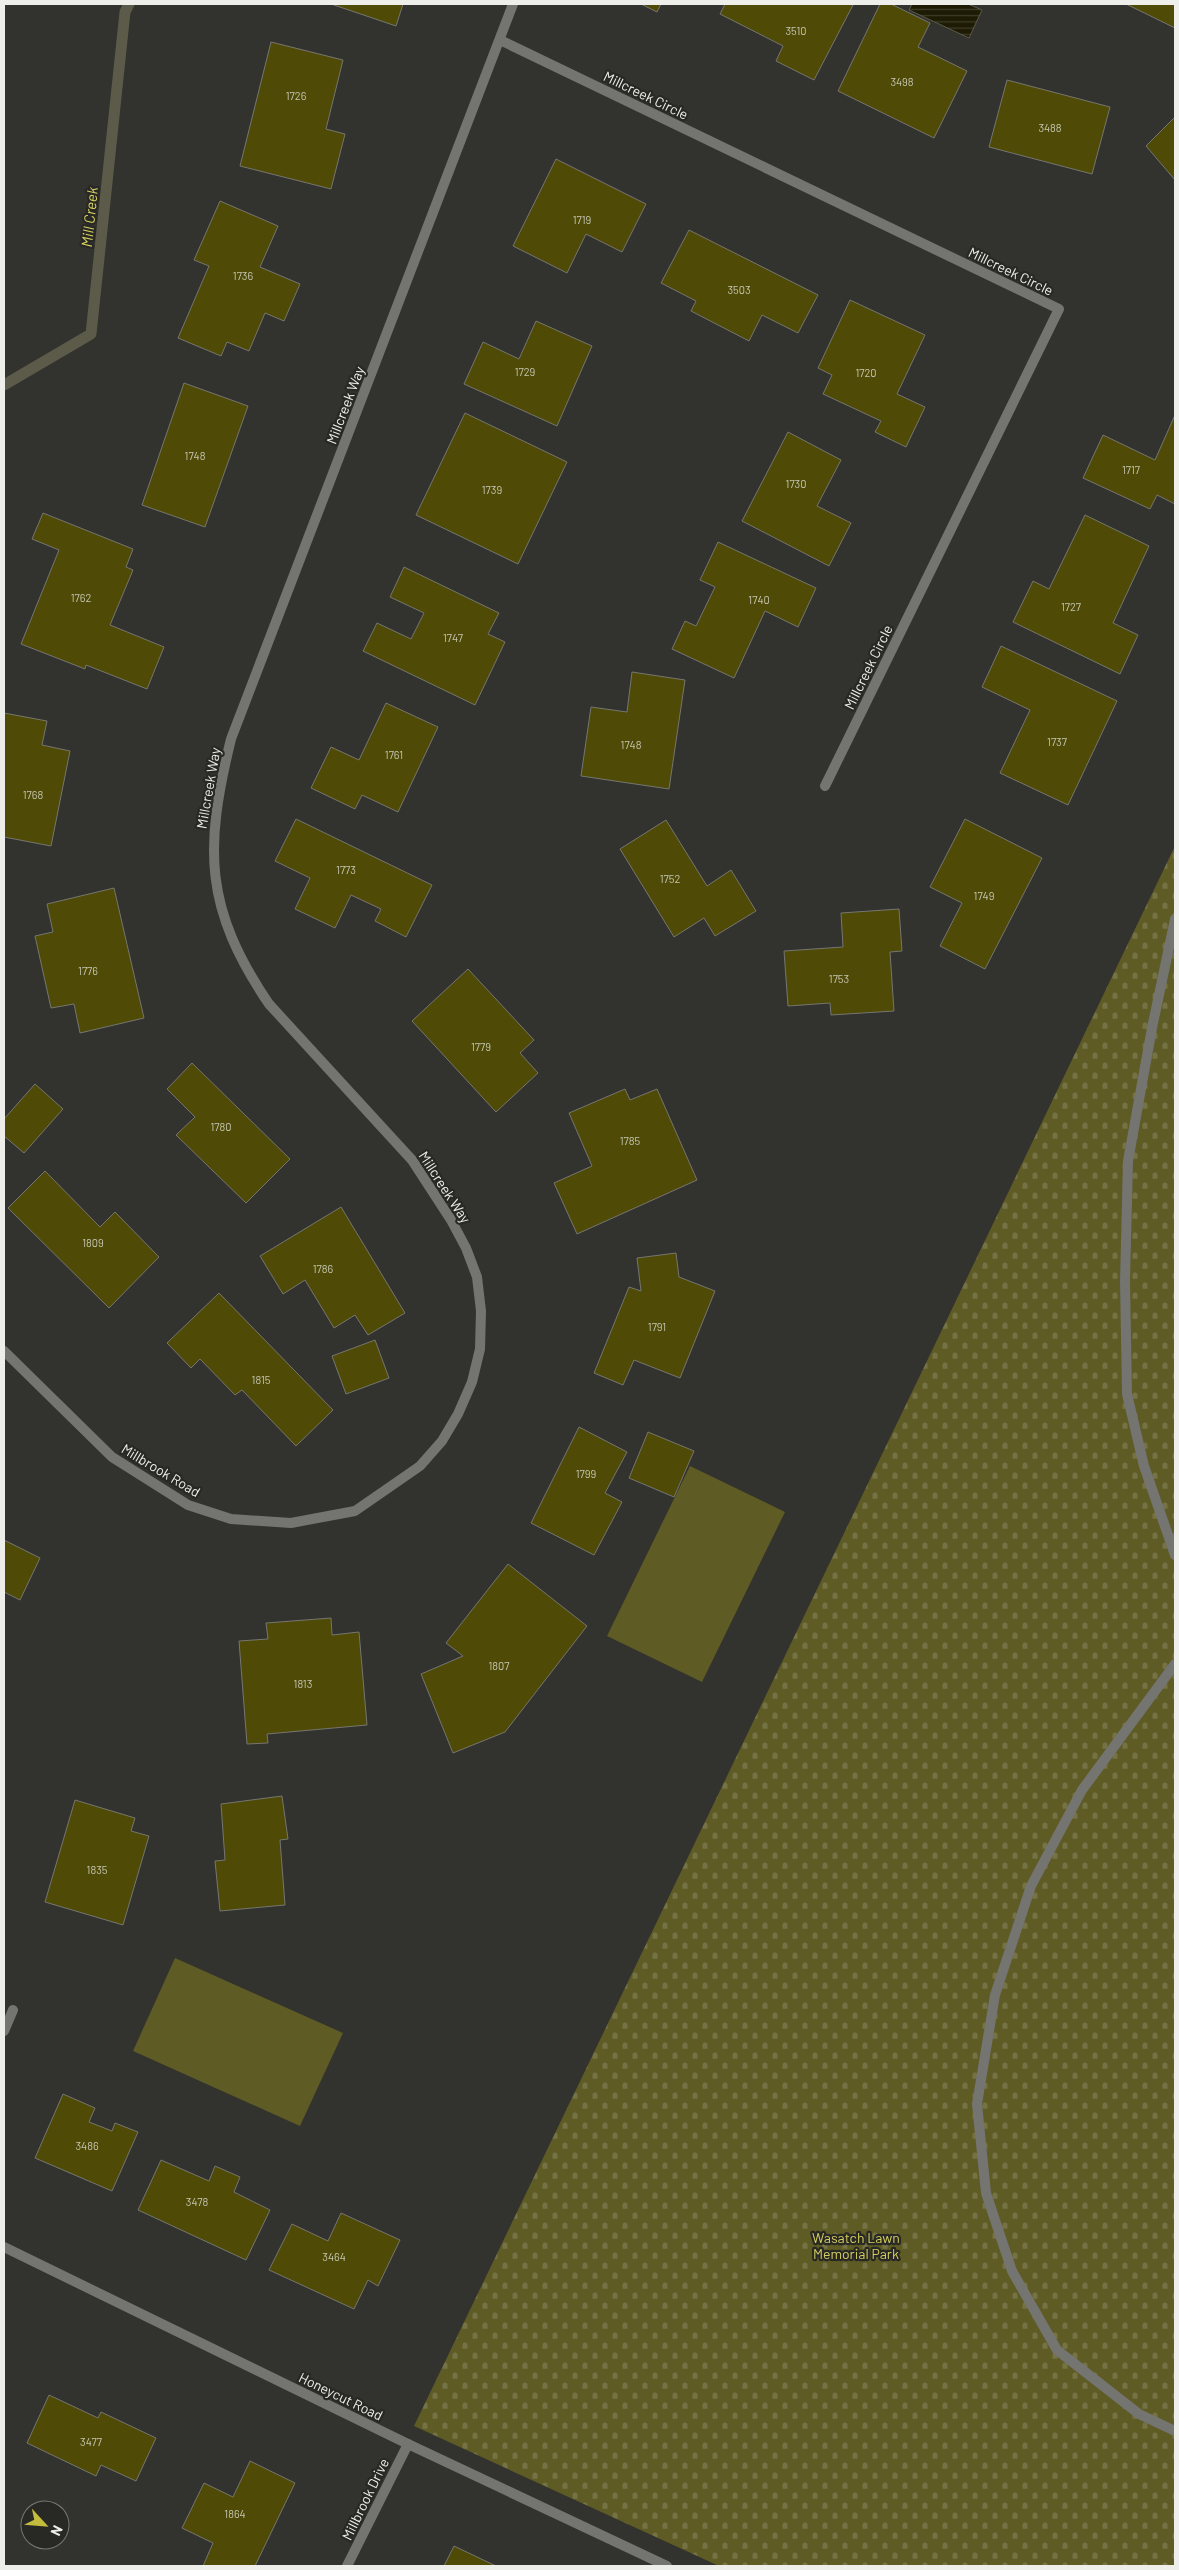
<svg xmlns="http://www.w3.org/2000/svg" width="1179" height="2570" font-family="Barlow,sans-serif">
	<style>
		.cemetery { fill: url(#cemetery-stones) }
		.garden { fill: #5e5b25 }
		.water { fill: url(#water-rules); stroke: #5c5a49 }
		.lines { fill: none; stroke-linecap: round; stroke-linejoin: round }
		.stream { stroke: #5c5a49; stroke-width: 11 }
		.building { fill: #4f4b06; stroke: #767671 }
		.service { stroke: #747471; stroke-width: 10 }
		.minor { stroke: #747471; stroke-width: 10 }
		.labels { text-anchor: middle; dominant-baseline: central; stroke-width: 4.5; stroke-linejoin: round; paint-order: stroke }
		.number-label { font-size: 11px; fill: #c6c5b2 }
		.street-label { font-size: 14px; fill: #eeeeeb; stroke: #282824 }
		.park-label { font-size: 14px; fill: #d5ce5e; stroke: #282824 }
		.water-label { font-size: 15px; font-style: italic; fill: #d8d162; stroke: #282824 }
	</style>
	<defs>
		<pattern id="cemetery-stones" width="16" height="16" patternUnits="userSpaceOnUse" patternTransform="scale(1.25)"><rect width="16" height="16" fill="#5e5b25"/><path d="M2 7V4a2 2 0 0 1 4 0v3zM10 15v-3a2 2 0 0 1 4 0v3z" fill="#757345"/></pattern>
		<pattern id="water-rules" width="6" height="5" patternUnits="userSpaceOnUse" patternTransform="scale(1.25)"><rect width="6" height="5" fill="#1d1b03"/><path d="M0 2.5h6" fill="none" stroke="#3e3c28"/></pattern>
	</defs>
	<rect width="100%" height="100%" fill="#32322e"/>
	<!-- cemetery -->
	<path class="cemetery" d="M 1175,846 L 1175,2566 L 719,2566 L 414,2426 Z"/>
	<!-- garden -->
	<g class="garden">
		<path d="M 690,1466 L 785,1512 L 702,1682 L 607,1636 Z"/>
		<path d="M 175,1958 L 343,2033 L 300,2126 L 133,2051 Z"/>
	</g>
	<!-- water -->
	<path class="water" d="M 912,4 L 968,4 L 982,10 L 969,38 L 909,10 Z"/>
	<g class="lines">
		<!-- stream -->
		<path class="stream" d="M 4,385 L 91,334 L 125,12 L 129,4"/>
	</g>
	<!-- building -->
	<g class="building">
		<path d="M 331,4 L 403,4 L 396,26 Z"/>
		<path d="M 641,4 L 661,4 L 657,12 Z"/>
		<path d="M 725,4 L 851,4 L 853,5 L 814,80 L 776,61 L 783,46 L 720,14 Z"/>
		<path d="M 880,4 L 891,4 L 930,23 L 918,47 L 967,71 L 934,138 L 838,91 Z"/>
		<path d="M 1126,4 L 1175,4 L 1175,28 Z"/>
		<path d="M 271,42 L 343,60 L 326,129 L 345,134 L 331,189 L 240,166 Z"/>
		<path d="M 1007,80 L 1110,107 L 1092,174 L 989,147 Z"/>
		<path d="M 1175,117 L 1175,180 L 1146,146 Z"/>
		<path d="M 556,159 L 646,204 L 622,252 L 586,234 L 567,273 L 513,246 Z"/>
		<path d="M 220,201 L 278,226 L 260,267 L 300,284 L 284,321 L 265,313 L 249,351 L 227,342 L 221,356 L 178,338 L 209,266 L 194,260 Z"/>
		<path d="M 689,230 L 818,295 L 798,333 L 762,315 L 749,341 L 691,311 L 696,301 L 661,283 Z"/>
		<path d="M 850,300 L 925,335 L 897,394 L 925,407 L 906,447 L 875,432 L 881,421 L 823,394 L 832,375 L 818,368 Z"/>
		<path d="M 536,321 L 592,346 L 557,426 L 464,384 L 483,342 L 519,359 Z"/>
		<path d="M 184,383 L 248,406 L 205,527 L 142,505 Z"/>
		<path d="M 465,413 L 567,462 L 518,564 L 416,515 Z"/>
		<path d="M 1175,415 L 1175,504 L 1157,495 L 1150,509 L 1083,478 L 1103,435 L 1155,460 Z"/>
		<path d="M 788,432 L 841,460 L 817,506 L 851,523 L 829,566 L 742,521 Z"/>
		<path d="M 43,513 L 133,549 L 126,567 L 133,570 L 110,625 L 164,647 L 147,689 L 86,665 L 85,669 L 21,644 L 59,550 L 32,539 Z"/>
		<path d="M 1085,515 L 1149,546 L 1113,623 L 1138,635 L 1120,674 L 1013,622 L 1033,581 L 1049,589 Z"/>
		<path d="M 718,542 L 816,588 L 798,627 L 765,611 L 734,678 L 672,649 L 685,621 L 696,626 L 715,587 L 700,580 Z"/>
		<path d="M 404,567 L 499,613 L 488,634 L 505,642 L 475,705 L 363,651 L 377,623 L 411,639 L 424,613 L 390,597 Z"/>
		<path d="M 1001,646 L 1117,701 L 1068,805 L 1000,773 L 1030,710 L 982,687 Z"/>
		<path d="M 632,672 L 685,680 L 669,789 L 581,776 L 591,707 L 627,712 Z"/>
		<path d="M 386,703 L 438,727 L 398,812 L 362,795 L 355,809 L 311,788 L 331,747 L 359,760 Z"/>
		<path d="M 4,713 L 47,721 L 42,745 L 70,751 L 51,846 L 4,837 Z"/>
		<path d="M 296,819 L 432,885 L 406,937 L 375,921 L 381,909 L 351,895 L 335,928 L 295,909 L 310,878 L 275,861 Z"/>
		<path d="M 965,819 L 1042,858 L 985,969 L 940,946 L 962,903 L 930,887 Z"/>
		<path d="M 666,820 L 707,886 L 731,870 L 756,911 L 715,936 L 704,918 L 674,937 L 620,849 Z"/>
		<path d="M 114,888 L 144,1018 L 80,1033 L 74,1004 L 51,1008 L 35,936 L 53,932 L 47,904 Z"/>
		<path d="M 899,909 L 902,951 L 890,952 L 894,1011 L 831,1015 L 830,1003 L 788,1006 L 784,951 L 843,947 L 841,913 Z"/>
		<path d="M 468,969 L 534,1040 L 520,1053 L 538,1073 L 496,1112 L 412,1021 Z"/>
		<path d="M 192,1063 L 290,1159 L 246,1203 L 176,1135 L 195,1117 L 167,1089 Z"/>
		<path d="M 35,1084 L 63,1109 L 24,1153 L 4,1136 L 4,1119 Z"/>
		<path d="M 625,1089 L 630,1100 L 657,1089 L 697,1180 L 577,1234 L 554,1183 L 592,1166 L 569,1113 Z"/>
		<path d="M 45,1171 L 100,1227 L 115,1212 L 159,1257 L 109,1308 L 8,1208 Z"/>
		<path d="M 341,1207 L 405,1313 L 368,1335 L 355,1315 L 334,1328 L 305,1280 L 283,1294 L 260,1256 Z"/>
		<path d="M 676,1253 L 679,1277 L 715,1291 L 680,1378 L 634,1360 L 623,1385 L 594,1373 L 629,1287 L 641,1291 L 637,1258 Z"/>
		<path d="M 219,1293 L 333,1410 L 296,1446 L 242,1390 L 235,1395 L 200,1359 L 191,1368 L 167,1343 Z"/>
		<path d="M 375,1340 L 389,1378 L 346,1394 L 332,1356 Z"/>
		<path d="M 579,1427 L 627,1452 L 605,1493 L 622,1502 L 594,1555 L 531,1523 Z"/>
		<path d="M 648,1432 L 694,1451 L 674,1497 L 629,1478 Z"/>
		<path d="M 4,1540 L 40,1558 L 20,1600 L 4,1592 Z"/>
		<path d="M 508,1564 L 587,1626 L 505,1732 L 453,1753 L 421,1674 L 463,1656 L 446,1643 Z"/>
		<path d="M 331,1618 L 332,1635 L 359,1632 L 367,1725 L 267,1734 L 268,1743 L 247,1744 L 239,1641 L 268,1639 L 266,1623 Z"/>
		<path d="M 282,1796 L 288,1839 L 280,1840 L 285,1905 L 220,1911 L 215,1861 L 225,1860 L 221,1804 Z"/>
		<path d="M 75,1800 L 135,1818 L 131,1831 L 149,1836 L 123,1925 L 45,1902 Z"/>
		<path d="M 63,2094 L 95,2108 L 89,2122 L 112,2131 L 115,2123 L 138,2132 L 112,2191 L 35,2158 Z"/>
		<path d="M 161,2160 L 209,2181 L 215,2166 L 240,2177 L 234,2192 L 270,2210 L 246,2260 L 138,2210 Z"/>
		<path d="M 341,2213 L 400,2240 L 378,2286 L 368,2280 L 354,2309 L 269,2270 L 292,2224 L 328,2241 Z"/>
		<path d="M 49,2395 L 98,2418 L 101,2412 L 156,2438 L 136,2481 L 101,2465 L 96,2476 L 27,2443 Z"/>
		<path d="M 250,2461 L 295,2483 L 255,2566 L 203,2566 L 213,2543 L 182,2528 L 204,2483 L 233,2497 Z"/>
		<path d="M 454,2546 L 496,2566 L 444,2566 Z"/>
	</g>
	<g class="lines">
		<!-- service -->
		<g class="service">
			<path d="M 1175,919 L 1152,1028 L 1128,1161 L 1125,1281 L 1127,1394 L 1144,1466 L 1175,1555"/>
			<path d="M 1175,1664 L 1082,1790 L 1031,1886 L 995,1995 L 977,2104 L 986,2193 L 1012,2271 L 1057,2350 L 1139,2414 L 1175,2431"/>
		</g>
		<!-- minor -->
		<g class="minor">
			<path d="M 500,40 L 1059,309 L 825,786"/>
			<path d="M 4,1351 L 112,1457 L 188,1505 L 231,1519 L 291,1523 L 355,1511 L 420,1466 L 442,1441 L 458,1414 L 472,1382 L 480,1349 L 481,1311 L 477,1277 L 466,1248 L 451,1220 L 412,1160 L 269,1004 C 204,908 204,849 231,739 L 513,4"/>
			<path d="M 4,2031 L 13,2010"/>
			<path d="M 4,2247 L 408,2444 L 667,2566"/>
			<path d="M 347,2566 L 408,2444"/>
		</g>
	</g>
	<g class="labels">
		<!-- number labels -->
		<g class="number-label">
			<text x="796" y="30">3510</text>
			<text x="902" y="81">3498</text>
			<text x="296" y="95">1726</text>
			<text x="1050" y="127">3488</text>
			<text x="582" y="219">1719</text>
			<text x="243" y="275">1736</text>
			<text x="739" y="289">3503</text>
			<text x="525" y="371">1729</text>
			<text x="866" y="372">1720</text>
			<text x="195" y="455">1748</text>
			<text x="1131" y="469">1717</text>
			<text x="796" y="483">1730</text>
			<text x="492" y="489">1739</text>
			<text x="81" y="597">1762</text>
			<text x="759" y="599">1740</text>
			<text x="1071" y="606">1727</text>
			<text x="453" y="637">1747</text>
			<text x="1057" y="741">1737</text>
			<text x="631" y="744">1748</text>
			<text x="394" y="754">1761</text>
			<text x="33" y="794">1768</text>
			<text x="346" y="869">1773</text>
			<text x="670" y="878">1752</text>
			<text x="984" y="895">1749</text>
			<text x="88" y="970">1776</text>
			<text x="839" y="978">1753</text>
			<text x="481" y="1046">1779</text>
			<text x="221" y="1126">1780</text>
			<text x="630" y="1140">1785</text>
			<text x="93" y="1242">1809</text>
			<text x="323" y="1268">1786</text>
			<text x="657" y="1326">1791</text>
			<text x="261" y="1379">1815</text>
			<text x="586" y="1473">1799</text>
			<text x="499" y="1665">1807</text>
			<text x="303" y="1683">1813</text>
			<text x="97" y="1869">1835</text>
			<text x="87" y="2145">3486</text>
			<text x="197" y="2201">3478</text>
			<text x="334" y="2256">3464</text>
			<text x="91" y="2441">3477</text>
			<text x="235" y="2513">1864</text>
		</g>
		<!-- street labels -->
		<g class="street-label">
			<text transform="translate(646 95) rotate(26)">Millcreek Circle</text>
			<text transform="translate(1011 271) rotate(26)">Millcreek Circle</text>
			<text transform="translate(345 405) rotate(-69)">Millcreek Way</text>
			<text transform="translate(868 667) rotate(-64)">Millcreek Circle</text>
			<text transform="translate(208 788) rotate(-80)">Millcreek Way</text>
			<text transform="translate(445 1187) rotate(57)">Millcreek Way</text>
			<text transform="translate(161 1470) rotate(31)">Millbrook Road</text>
			<text transform="translate(341 2396) rotate(26)">Honeycut Road</text>
			<text transform="translate(365 2499) rotate(-64)">Millbrook Drive</text>
		</g>
		<!-- park labels -->
		<g class="park-label">
			<text x="856" y="2237">Wasatch Lawn<tspan x="856" dy="16">Memorial Park</tspan></text>
		</g>
		<!-- water labels -->
		<g class="water-label">
			<text transform="translate(89 217) rotate(-84)">Mill Creek</text>
		</g>
	</g>
	<!-- border -->
	<rect width="1179" height="2570" fill="none" stroke="#eeeeeb" stroke-width="10"/>
	<!-- north arrow -->
	<g transform="translate(45 2525) rotate(116)"><circle r="24" fill="#282824" stroke="#777774"/>
	<path d="M0-4L9 19L0 12L-9 19Z" fill="#c4bc3d"/>
	<text y="-8" font-size="14" font-weight="bold" text-anchor="middle" fill="#eeeeeb">N</text>
	</g>
</svg>
